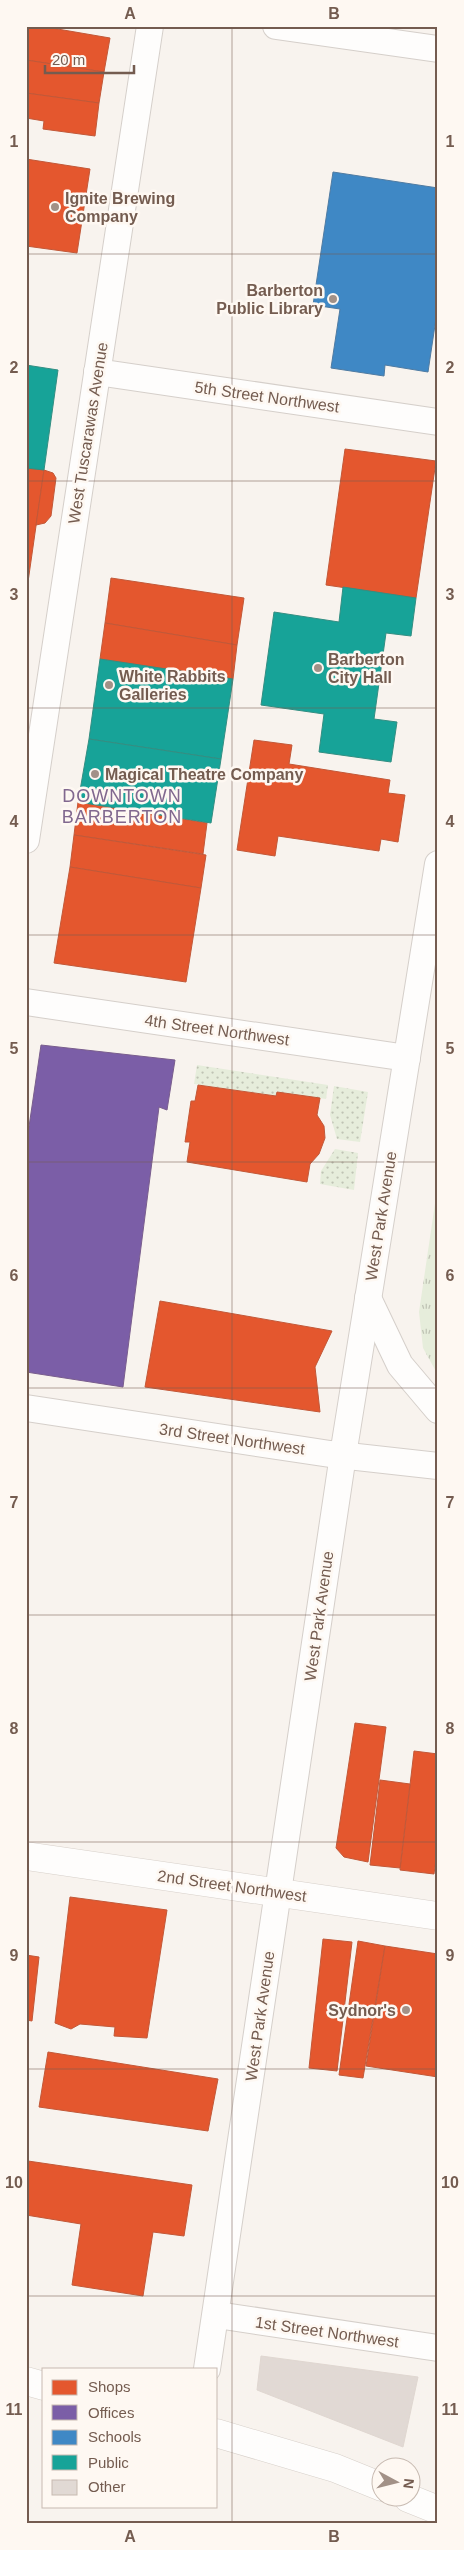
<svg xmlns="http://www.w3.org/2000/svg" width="464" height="2550" font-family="Arial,sans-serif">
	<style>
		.grass { fill: url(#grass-dots) }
		.park { fill: url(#park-tufts) }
		.shops { fill: #e4572e; stroke: #c25838 }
		.offices { fill: #7b5ea7; stroke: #795d8d }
		.schools { fill: #3f88c5; stroke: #4f7ba2 }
		.public { fill: #17a398; stroke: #338e82 }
		.building { fill: #e1d9d4; stroke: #e0d7d1 }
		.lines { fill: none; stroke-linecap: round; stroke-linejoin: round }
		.street-casing { stroke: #d5cfca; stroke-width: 28 }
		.secondary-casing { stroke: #d7d0ca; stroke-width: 29 }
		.street { stroke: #fefdfc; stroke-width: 26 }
		.secondary { stroke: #fefdfc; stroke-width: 28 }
		.grid { fill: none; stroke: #745c50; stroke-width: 1; stroke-opacity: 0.55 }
		.poi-dot { fill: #a29187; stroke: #fef8f2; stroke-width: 2 }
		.labels { text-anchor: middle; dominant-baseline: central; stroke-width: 5; stroke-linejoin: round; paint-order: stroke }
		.poi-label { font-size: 16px; font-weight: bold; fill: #745c50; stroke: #fef8f2; text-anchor: start }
		.street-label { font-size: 16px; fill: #745c50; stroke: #fef8f2 }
		.neighbourhood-label { font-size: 18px; letter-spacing: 1px; fill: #81688f; stroke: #fef8f2 }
		.neatline { fill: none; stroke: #745c50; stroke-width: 2 }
		.grid-label { font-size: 16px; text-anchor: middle; font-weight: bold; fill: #745c50 }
	</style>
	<defs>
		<pattern id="grass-dots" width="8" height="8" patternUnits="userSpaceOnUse" patternTransform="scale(1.25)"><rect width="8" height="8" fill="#e6eddb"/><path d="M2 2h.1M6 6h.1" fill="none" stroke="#bfc3b4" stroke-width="1.8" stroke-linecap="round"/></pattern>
		<pattern id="park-tufts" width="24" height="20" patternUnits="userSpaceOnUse" patternTransform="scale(1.25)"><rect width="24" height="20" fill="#e6eddb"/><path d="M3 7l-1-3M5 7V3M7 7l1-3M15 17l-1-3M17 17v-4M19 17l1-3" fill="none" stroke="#bfc3b4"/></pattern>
	</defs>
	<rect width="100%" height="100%" fill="#f8f3ee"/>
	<!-- grass -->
	<g class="grass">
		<path d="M 197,1065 L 328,1085 L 326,1099 L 277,1092 L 276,1096 L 194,1084 Z"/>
		<path d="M 334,1086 L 368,1092 L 360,1142 L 337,1139 L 330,1115 Z"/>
		<path d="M 335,1149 L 358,1153 L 354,1190 L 320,1184 L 321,1171 Z"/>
	</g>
	<!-- park -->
	<path class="park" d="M 438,1183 L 438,1375 L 423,1348 L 419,1312 Z"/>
	<!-- shops -->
	<g class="shops">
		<path d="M 26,26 L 40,26 L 110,38 L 104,72 L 26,60 Z"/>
		<path d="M 26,60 L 104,72 L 99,103 L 26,93 Z"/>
		<path d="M 26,93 L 99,103 L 95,136 L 43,129 L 44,121 L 26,118 Z"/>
		<path d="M 26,159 L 90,169 L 77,253 L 26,246 Z"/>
		<path d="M 345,449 L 436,461 L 416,598 L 326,585 Z"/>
		<path d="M 26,468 L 44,470 L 26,596 Z"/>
		<path d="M 44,470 L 53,473 L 56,478 L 51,516 L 45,523 L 36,525 Z"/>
		<path d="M 111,578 L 244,598 L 237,645 L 105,623 Z"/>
		<path d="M 105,623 L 237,645 L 233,679 L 100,659 Z"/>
		<path d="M 254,740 L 292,745 L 289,764 L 390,780 L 388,793 L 405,795 L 398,842 L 381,839 L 379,851 L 278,836 L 275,856 L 237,850 Z"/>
		<path d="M 78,802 L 207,823 L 203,854 L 74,835 Z"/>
		<path d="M 74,835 L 206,855 L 201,888 L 70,867 Z"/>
		<path d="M 70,867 L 201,888 L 186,982 L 54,963 Z"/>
		<path d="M 198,1085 L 276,1096 L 277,1092 L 320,1098 L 317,1115 L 324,1126 L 325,1138 L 319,1154 L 310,1164 L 307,1182 L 187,1162 L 190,1142 L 185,1142 L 191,1101 L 195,1101 Z"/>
		<path d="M 160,1301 L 332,1331 L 315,1367 L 320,1412 L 145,1387 Z"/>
		<path d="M 355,1723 L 386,1727 L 368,1862 L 344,1857 L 336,1848 Z"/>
		<path d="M 414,1751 L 438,1754 L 438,1844 L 434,1874 L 400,1870 Z"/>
		<path d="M 380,1780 L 410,1784 L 400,1868 L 370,1865 Z"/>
		<path d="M 70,1897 L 167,1910 L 147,2038 L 114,2036 L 115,2027 L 80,2024 L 71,2029 L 55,2023 Z"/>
		<path d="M 323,1939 L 352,1942 L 337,2071 L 309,2068 Z"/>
		<path d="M 358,1941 L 385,1946 L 363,2078 L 339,2075 Z"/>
		<path d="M 385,1946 L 438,1954 L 438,2077 L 366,2066 Z"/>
		<path d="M 26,1955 L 39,1957 L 32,2021 L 26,2020 Z"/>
		<path d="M 48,2052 L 218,2079 L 208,2131 L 39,2107 Z"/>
		<path d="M 28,2161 L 192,2185 L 184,2236 L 153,2232 L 143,2296 L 72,2285 L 81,2224 L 26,2215 Z"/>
	</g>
	<!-- offices -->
	<path class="offices" d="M 41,1045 L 175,1060 L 167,1110 L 159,1107 L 123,1387 L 26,1372 L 26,1147 Z"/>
	<!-- schools -->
	<path class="schools" d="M 333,172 L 438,188 L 438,305 L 428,372 L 385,365 L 384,376 L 331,368 L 340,309 L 313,305 Z"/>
	<!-- public -->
	<g class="public">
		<path d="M 26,365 L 58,370 L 44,470 L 26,468 Z"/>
		<path d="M 343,587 L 416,598 L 411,636 L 386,633 L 374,719 L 397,722 L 391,762 L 319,752 L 324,714 L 261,705 L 274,612 L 339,622 Z"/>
		<path d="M 100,659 L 233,679 L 221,759 L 89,739 Z"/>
		<path d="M 89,739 L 221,759 L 211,823 L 78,802 Z"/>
	</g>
	<!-- building -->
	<path class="building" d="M 261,2356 L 418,2377 L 403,2447 L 257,2390 Z"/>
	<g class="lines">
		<defs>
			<g id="street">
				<path d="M 276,26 L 438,49"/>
				<path d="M 97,372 L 438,422"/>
				<path d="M 26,840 L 150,26"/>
				<path d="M 26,1002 L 407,1058"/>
				<path d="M 368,1298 L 400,1365 L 438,1410"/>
				<path d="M 26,1408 L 330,1454 L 438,1466"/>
				<path d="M 217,2315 L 438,2348"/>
				<path d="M 207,2369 L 343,1455 L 438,864"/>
			</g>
			<g id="secondary">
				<path d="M 26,1856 L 438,1916"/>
				<path d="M 26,2381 L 44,2386"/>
				<path d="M 216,2433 L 335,2468 L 382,2487"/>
				<path d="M 408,2498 L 438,2510"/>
			</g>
		</defs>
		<!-- street casing -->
		<use href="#street" class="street-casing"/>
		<!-- secondary casing -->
		<use href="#secondary" class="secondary-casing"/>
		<!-- street -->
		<use href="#street" class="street"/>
		<!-- secondary -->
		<use href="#secondary" class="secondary"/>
	</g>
	<!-- grid -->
	<path class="grid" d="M 232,26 L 232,2524M 26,254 L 438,254M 26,481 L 438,481M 26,708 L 438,708M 26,935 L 438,935M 26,1162 L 438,1162M 26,1388 L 438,1388M 26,1615 L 438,1615M 26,1842 L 438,1842M 26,2069 L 438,2069M 26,2296 L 438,2296"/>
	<!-- markers -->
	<g class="poi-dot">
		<circle cx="55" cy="207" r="5"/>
		<circle cx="333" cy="299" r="5"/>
		<circle cx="318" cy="668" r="5"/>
		<circle cx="109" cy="685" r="5"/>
		<circle cx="95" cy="774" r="5"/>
		<circle cx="406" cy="2010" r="5"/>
	</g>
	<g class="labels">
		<!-- poi labels -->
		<g class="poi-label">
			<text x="65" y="198">Ignite Brewing<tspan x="65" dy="18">Company</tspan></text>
			<text x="323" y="290" text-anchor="end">Barberton<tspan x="323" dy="18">Public Library</tspan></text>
			<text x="328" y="659">Barberton<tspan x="328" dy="18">City Hall</tspan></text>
			<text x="119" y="676">White Rabbits<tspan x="119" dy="18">Galleries</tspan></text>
			<text x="105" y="774">Magical Theatre Company</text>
			<text x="396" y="2010" text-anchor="end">Sydnor's</text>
		</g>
		<!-- street labels -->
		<g class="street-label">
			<text transform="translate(267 397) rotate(8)">5th Street Northwest</text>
			<text transform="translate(88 433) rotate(-81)">West Tuscarawas Avenue</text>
			<text transform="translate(217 1030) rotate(8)">4th Street Northwest</text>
			<text transform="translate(381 1216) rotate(-81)">West Park Avenue</text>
			<text transform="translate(232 1439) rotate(8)">3rd Street Northwest</text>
			<text transform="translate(319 1616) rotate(-82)">West Park Avenue</text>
			<text transform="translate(232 1886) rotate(8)">2nd Street Northwest</text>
			<text transform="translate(260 2016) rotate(-82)">West Park Avenue</text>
			<text transform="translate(327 2332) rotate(8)">1st Street Northwest</text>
		</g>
		<!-- neighbourhood labels -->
		<g class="neighbourhood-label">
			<text x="122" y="796">DOWNTOWN<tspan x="122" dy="21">BARBERTON</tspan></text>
		</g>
	</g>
	<!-- border -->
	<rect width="464" height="2550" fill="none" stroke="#fef8f2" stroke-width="55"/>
	<!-- legend -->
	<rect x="42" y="2368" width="175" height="140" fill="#fef8f2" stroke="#c7bab1"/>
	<rect x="52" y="2380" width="25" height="15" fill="#e4572e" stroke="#c7bab1"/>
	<text x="88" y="2392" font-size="15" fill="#745c50">Shops</text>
	<rect x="52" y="2405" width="25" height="15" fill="#7b5ea7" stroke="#c7bab1"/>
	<text x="88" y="2418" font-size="15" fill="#745c50">Offices</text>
	<rect x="52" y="2430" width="25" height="15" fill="#3f88c5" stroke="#c7bab1"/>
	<text x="88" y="2442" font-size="15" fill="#745c50">Schools</text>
	<rect x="52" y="2455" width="25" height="15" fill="#17a398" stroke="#c7bab1"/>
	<text x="88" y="2468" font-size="15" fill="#745c50">Public</text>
	<rect x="52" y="2480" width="25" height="15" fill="#e1d9d4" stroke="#c7bab1"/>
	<text x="88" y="2492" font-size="15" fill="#745c50">Other</text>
	<!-- north arrow -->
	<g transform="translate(396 2482) rotate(97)"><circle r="24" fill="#fef8f2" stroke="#c7bab1"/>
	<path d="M0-4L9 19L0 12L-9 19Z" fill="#a29187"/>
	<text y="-8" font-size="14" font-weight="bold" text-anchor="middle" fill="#745c50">N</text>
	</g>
	<!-- scale -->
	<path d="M45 65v8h89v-8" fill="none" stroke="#745c50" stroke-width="2.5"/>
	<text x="52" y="65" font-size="15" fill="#745c50" stroke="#fef8f2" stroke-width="4" paint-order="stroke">20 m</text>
	<rect x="28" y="28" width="408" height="2494" class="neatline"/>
	<g class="grid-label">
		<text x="130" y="19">A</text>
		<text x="334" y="19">B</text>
		<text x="14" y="147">1</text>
		<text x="450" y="147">1</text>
		<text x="14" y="373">2</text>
		<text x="450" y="373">2</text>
		<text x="14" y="600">3</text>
		<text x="450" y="600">3</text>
		<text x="14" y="827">4</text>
		<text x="450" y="827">4</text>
		<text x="14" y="1054">5</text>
		<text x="450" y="1054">5</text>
		<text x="14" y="1281">6</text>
		<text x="450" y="1281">6</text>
		<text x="14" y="1508">7</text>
		<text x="450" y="1508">7</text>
		<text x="14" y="1734">8</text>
		<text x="450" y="1734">8</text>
		<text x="14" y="1961">9</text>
		<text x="450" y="1961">9</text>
		<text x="14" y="2188">10</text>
		<text x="450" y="2188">10</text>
		<text x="14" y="2415">11</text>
		<text x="450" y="2415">11</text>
		<text x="130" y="2542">A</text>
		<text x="334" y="2542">B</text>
	</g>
</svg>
